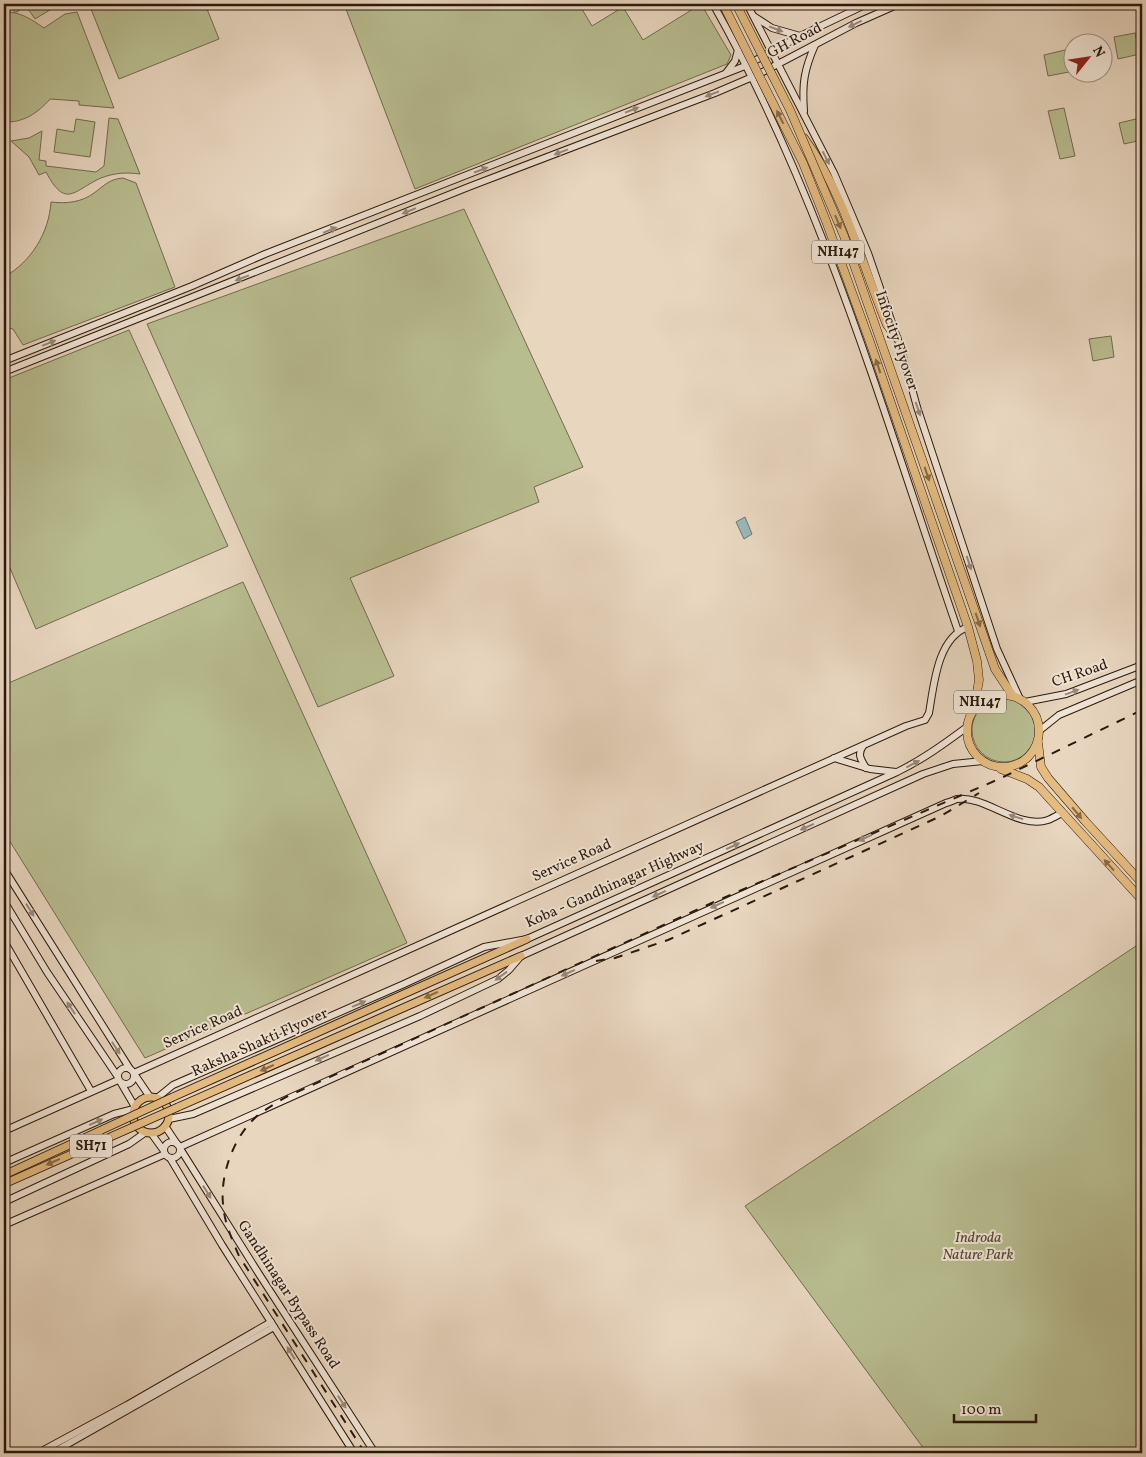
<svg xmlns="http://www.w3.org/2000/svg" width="1146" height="1457" font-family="Vollkorn,serif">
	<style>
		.green { fill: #b8bd90; stroke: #716b4e }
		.water { fill: #99b7b9; stroke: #6d7873 }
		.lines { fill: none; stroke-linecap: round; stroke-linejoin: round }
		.secondary-casing { stroke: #2a190b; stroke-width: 8 }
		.primary-casing { stroke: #2a190b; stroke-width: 9 }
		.highway-casing { stroke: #2a190b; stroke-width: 9 }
		.secondary { stroke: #f0e4d5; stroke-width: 6 }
		.primary { stroke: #e4bb80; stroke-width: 7 }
		.highway { stroke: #e4bb80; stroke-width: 8 }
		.rail { stroke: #2a190b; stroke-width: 2; stroke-dasharray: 9 9; stroke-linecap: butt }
		.primary-bridge-casing { stroke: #2a190b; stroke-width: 9; stroke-linecap: butt }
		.highway-bridge-casing { stroke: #2a190b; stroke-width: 9; stroke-linecap: butt }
		.primary-bridge { stroke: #e4bb80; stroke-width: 7 }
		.highway-bridge { stroke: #e4bb80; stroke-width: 8 }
		.oneway { fill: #97897a }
		.oneway2 { fill: #876a46 }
		.labels { text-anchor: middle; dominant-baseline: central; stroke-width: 4; stroke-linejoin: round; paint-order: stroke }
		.shield { fill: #f0e4d5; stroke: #655648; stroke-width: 1 }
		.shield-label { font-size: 14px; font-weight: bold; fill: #2a190b }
		.street-label { font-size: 15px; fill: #2a190b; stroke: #f0e4d5 }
		.park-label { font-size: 15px; font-style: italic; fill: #554a33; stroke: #f0e4d5 }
	</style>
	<rect width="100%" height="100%" fill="#e8d6bf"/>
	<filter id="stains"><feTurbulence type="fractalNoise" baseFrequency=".004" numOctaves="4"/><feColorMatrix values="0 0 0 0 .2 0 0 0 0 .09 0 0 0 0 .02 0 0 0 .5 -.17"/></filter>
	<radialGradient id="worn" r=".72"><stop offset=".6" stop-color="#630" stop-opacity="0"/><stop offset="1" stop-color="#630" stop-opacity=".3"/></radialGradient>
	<!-- green -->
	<g class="green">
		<path d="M 10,4 L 57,4 L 58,5 L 35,19 L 26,6 L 15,13 Z"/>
		<path d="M 89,4 L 205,4 L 219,39 L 119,79 Z"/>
		<path d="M 344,4 L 579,4 L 592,26 L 623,7 L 643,40 L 701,4 L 731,55 L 727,64 L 415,189 Z"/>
		<path d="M 4,12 C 20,11 32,20 44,28 L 65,14 L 77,12 L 114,108 L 79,105 L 79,101 L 50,99 C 38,113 23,123 4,122 Z"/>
		<path d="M 1135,33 L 1140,54 L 1118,59 L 1114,37 Z"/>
		<path d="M 1065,50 L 1069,72 L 1048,76 L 1044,55 Z"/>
		<path d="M 1064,108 L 1075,156 L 1060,159 L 1048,111 Z"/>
		<path d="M 109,118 L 118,119 L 140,174 C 126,172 114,173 101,178 C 74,190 66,210 46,172 L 39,175 L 29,157 L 11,141 L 29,138 L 42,131 L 39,160 L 46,161 L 46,166 L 96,172 L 104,166 Z"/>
		<path d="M 1140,118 L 1142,140 L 1124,144 L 1119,123 Z"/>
		<path d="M 76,119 L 95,122 L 90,157 L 54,152 L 57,129 L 74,132 Z"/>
		<path d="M 123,178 L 136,183 L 175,287 L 23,345 L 13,329 L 4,327 L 4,277 C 31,262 49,233 51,202 C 67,204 82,202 94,193 C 104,186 109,179 123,178 Z"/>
		<path d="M 464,209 L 583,467 L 534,487 L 539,502 L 350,578 L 394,676 L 318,707 L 147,324 Z"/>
		<path d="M 129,330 L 228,546 L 36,629 L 4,554 L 4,380 Z"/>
		<path d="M 1111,336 L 1114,357 L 1093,361 L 1089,339 Z"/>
		<path d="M 243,582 L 407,943 L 145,1058 L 4,832 L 4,685 Z"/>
		<circle cx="1004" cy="730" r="32"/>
		<path d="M 1142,942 L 1142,1453 L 927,1453 L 745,1206 Z"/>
	</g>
	<!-- water -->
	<path class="water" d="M 745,517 L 752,534 L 744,539 L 736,522 Z"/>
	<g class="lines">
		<defs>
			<g id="secondary">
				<path d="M 713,4 C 824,200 885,419 958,631"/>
				<path d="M 747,4 L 834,173 L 868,253 L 901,349 L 917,407 L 997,649 L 1020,699"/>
				<path d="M 755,17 L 772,28 L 800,36"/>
				<path d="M 726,73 L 735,61 L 738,50"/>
				<path d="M 804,111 C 802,84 804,70 815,45"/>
				<path d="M 4,361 L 192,286 L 265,254 L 745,66 L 800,36 L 867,4"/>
				<path d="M 4,372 L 471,186 L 715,93 L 757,75 L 856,23 L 899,4"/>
				<path d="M 1025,702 L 1066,694 L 1142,665"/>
				<path d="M 1039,731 L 1059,715 L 1142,680"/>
				<path d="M 863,746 C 857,754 861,760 866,768"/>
				<path d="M 834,758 L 870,769 L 896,772"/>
				<path d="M 4,869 L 130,1069"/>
				<path d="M 4,901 L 47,972 L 118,1077"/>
				<path d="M 4,941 L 91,1091"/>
				<circle cx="126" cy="1076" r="8"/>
				<path d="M 134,1073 L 906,726 L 925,720 L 929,713 C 934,685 937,638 968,627"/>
				<path d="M 135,1075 L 150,1097"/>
				<path d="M 121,1083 L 135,1107"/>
				<path d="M 157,1098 L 173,1085 L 404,984 L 484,947 L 527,939 L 897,772 C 922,760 944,744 967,727"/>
				<path d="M 169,1119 L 193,1114 L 420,1016 L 498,979 L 509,970 L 521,956 L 923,774 L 953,764 L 983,761"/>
				<path d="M 165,1126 L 177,1144"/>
				<path d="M 4,1131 L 118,1080"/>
				<path d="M 151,1133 L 164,1151"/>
				<circle cx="172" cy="1150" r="8"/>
				<path d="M 180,1147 L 946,803 C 950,802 954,800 957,799 C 985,795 1019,830 1048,820 C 1053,818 1058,815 1062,813"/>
				<path d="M 181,1150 L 259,1274 L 375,1453"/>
				<path d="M 170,1158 L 222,1245 L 354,1453"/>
				<path d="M 4,1163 L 114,1114 L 134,1109"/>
				<path d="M 4,1202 L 129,1144 L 146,1132"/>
				<path d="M 4,1225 L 165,1154"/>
				<path d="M 38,1453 L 127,1405 L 271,1322"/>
				<path d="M 52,1453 L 274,1327"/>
			</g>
			<g id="primary">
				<path d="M 173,1097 L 527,939"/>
				<circle cx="151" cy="1115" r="18"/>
				<path d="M 178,1107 L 521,956"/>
			</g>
			<g id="highway">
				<path d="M 804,138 C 844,193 861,262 887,325 L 897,338"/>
				<path d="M 939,508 L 995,669 L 1012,695"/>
				<path d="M 928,511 L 968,627 L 977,661 L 979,680 L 977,692 L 970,712"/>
				<circle cx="1003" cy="731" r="36"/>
				<path d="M 1038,743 L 1041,767 L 1048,778 L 1085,821 L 1142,883"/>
				<path d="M 1001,769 L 1027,779 L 1039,787 L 1142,900"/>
			</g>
		</defs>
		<!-- secondary casing -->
		<use href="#secondary" class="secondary-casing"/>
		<!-- primary casing -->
		<use href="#primary" class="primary-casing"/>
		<!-- highway casing -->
		<use href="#highway" class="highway-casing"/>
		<!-- secondary -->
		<use href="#secondary" class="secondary"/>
		<!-- primary -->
		<use href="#primary" class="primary"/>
		<!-- highway -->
		<use href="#highway" class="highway"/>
		<!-- rail -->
		<g class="rail">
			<path d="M 596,961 L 615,958 L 668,940 L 941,816 L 979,793"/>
			<path d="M 365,1453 L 239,1256 C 232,1239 224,1222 223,1204 C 220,1174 234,1136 257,1116 C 266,1109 276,1103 286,1097 L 714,902 L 999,779 L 1142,710"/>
		</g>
		<defs>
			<g id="primary-bridge">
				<path d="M 4,1175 L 173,1097"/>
				<path d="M 4,1184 L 178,1107"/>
			</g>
			<g id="highway-bridge">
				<path d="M 723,4 L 803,163 L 826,221 L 870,342 L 928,511"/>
				<path d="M 736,4 L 790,110 L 844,236 L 939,508"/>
			</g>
		</defs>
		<!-- primary-bridge casing -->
		<use href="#primary-bridge" class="primary-bridge-casing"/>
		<!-- highway-bridge casing -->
		<use href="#highway-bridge" class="highway-bridge-casing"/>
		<!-- primary-bridge -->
		<use href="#primary-bridge" class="primary-bridge"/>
		<!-- highway-bridge -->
		<use href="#highway-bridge" class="highway-bridge"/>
	</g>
	<!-- one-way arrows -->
	<defs><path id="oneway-solid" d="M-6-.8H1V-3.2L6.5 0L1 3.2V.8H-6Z" transform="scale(1.25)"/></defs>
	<g class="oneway">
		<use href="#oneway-solid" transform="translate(855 24) rotate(154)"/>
		<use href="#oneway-solid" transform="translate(776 29) rotate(21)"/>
		<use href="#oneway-solid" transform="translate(712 94) rotate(159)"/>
		<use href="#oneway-solid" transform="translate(632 110) rotate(-21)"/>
		<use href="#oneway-solid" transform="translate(561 152) rotate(159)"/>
		<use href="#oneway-solid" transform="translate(826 158) rotate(63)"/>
		<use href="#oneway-solid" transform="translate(481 170) rotate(-21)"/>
		<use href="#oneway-solid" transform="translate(409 211) rotate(158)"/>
		<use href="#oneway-solid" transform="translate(330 230) rotate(-22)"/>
		<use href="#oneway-solid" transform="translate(242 278) rotate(159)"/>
		<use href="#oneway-solid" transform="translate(49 343) rotate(-22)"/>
		<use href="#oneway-solid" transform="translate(918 409) rotate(71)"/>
		<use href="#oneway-solid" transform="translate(969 563) rotate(72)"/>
		<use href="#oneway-solid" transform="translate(1072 692) rotate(-20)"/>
		<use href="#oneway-solid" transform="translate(913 764) rotate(-27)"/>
		<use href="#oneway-solid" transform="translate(1016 817) rotate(-163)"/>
		<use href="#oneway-solid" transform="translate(807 827) rotate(156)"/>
		<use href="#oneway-solid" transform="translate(865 838) rotate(156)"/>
		<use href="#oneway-solid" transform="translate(733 846) rotate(-24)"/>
		<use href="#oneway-solid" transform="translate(659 894) rotate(156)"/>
		<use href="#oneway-solid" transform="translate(717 905) rotate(156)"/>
		<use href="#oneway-solid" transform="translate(30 910) rotate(58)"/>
		<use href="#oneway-solid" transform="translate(568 973) rotate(156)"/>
		<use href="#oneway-solid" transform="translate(501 976) rotate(144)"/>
		<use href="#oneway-solid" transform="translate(359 1004) rotate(-23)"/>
		<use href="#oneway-solid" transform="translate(71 1008) rotate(-124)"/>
		<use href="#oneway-solid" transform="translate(116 1048) rotate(57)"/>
		<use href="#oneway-solid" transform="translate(322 1058) rotate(156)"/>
		<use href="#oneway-solid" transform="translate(96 1122) rotate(-24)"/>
		<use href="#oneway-solid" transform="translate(207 1192) rotate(58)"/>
		<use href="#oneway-solid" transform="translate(291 1353) rotate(-122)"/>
		<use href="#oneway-solid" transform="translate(342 1402) rotate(57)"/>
	</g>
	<g class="oneway2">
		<use href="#oneway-solid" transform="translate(780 117) rotate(-117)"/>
		<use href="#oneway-solid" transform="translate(838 222) rotate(67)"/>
		<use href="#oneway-solid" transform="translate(878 366) rotate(-109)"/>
		<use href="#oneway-solid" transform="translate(927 474) rotate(71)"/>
		<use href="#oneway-solid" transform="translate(978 620) rotate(71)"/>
		<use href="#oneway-solid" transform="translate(1077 813) rotate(50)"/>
		<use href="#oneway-solid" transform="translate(1109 865) rotate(-132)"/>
		<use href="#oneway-solid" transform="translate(431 995) rotate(156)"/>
		<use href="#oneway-solid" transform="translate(267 1068) rotate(156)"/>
		<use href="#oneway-solid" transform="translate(53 1162) rotate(156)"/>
	</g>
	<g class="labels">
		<!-- shield labels -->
		<g class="shield">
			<rect x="812" y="240.5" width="52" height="23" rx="4"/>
			<rect x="954" y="690.5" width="52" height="23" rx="4"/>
			<rect x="70" y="1134.5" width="42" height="23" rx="4"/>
		</g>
		<g class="shield-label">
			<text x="838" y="252">NH147</text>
			<text x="980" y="702">NH147</text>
			<text x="91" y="1146">SH71</text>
		</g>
		<!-- street labels -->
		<g class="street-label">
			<text transform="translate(795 41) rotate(-28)">GH Road</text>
			<text transform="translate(896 341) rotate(71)">Infocity Flyover</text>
			<text transform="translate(1080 674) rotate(-19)">CH Road</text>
			<text transform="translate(572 861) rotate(-24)">Service Road</text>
			<text transform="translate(615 885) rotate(-24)">Koba - Gandhinagar Highway</text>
			<text transform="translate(203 1028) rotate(-24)">Service Road</text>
			<text transform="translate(260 1043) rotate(-24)">Raksha Shakti Flyover</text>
			<text transform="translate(288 1295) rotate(57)">Gandhinagar Bypass Road</text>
		</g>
		<!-- park labels -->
		<g class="park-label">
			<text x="978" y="1238">Indroda<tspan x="978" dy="17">Nature Park</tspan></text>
		</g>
	</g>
	<!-- margin -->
	<rect width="1146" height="1457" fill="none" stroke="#e8d6bf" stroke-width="20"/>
	<rect x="5" y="5" width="1136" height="1447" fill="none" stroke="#2a190b" stroke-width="2.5"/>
	<rect x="10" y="10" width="1126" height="1437" fill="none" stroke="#2a190b"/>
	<!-- north arrow -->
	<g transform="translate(1088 58) rotate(60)"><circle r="24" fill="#f0e4d5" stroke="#a19384"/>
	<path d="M0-4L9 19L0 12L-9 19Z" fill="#8f2418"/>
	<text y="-8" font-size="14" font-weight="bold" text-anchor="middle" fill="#2a190b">N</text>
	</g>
	<!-- scale -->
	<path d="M954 1414v8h82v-8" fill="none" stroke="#2a190b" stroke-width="2.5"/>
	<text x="961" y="1414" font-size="15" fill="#2a190b" stroke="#f0e4d5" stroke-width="4" paint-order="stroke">100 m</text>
	<rect width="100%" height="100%" filter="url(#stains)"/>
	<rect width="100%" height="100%" fill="url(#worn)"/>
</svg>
